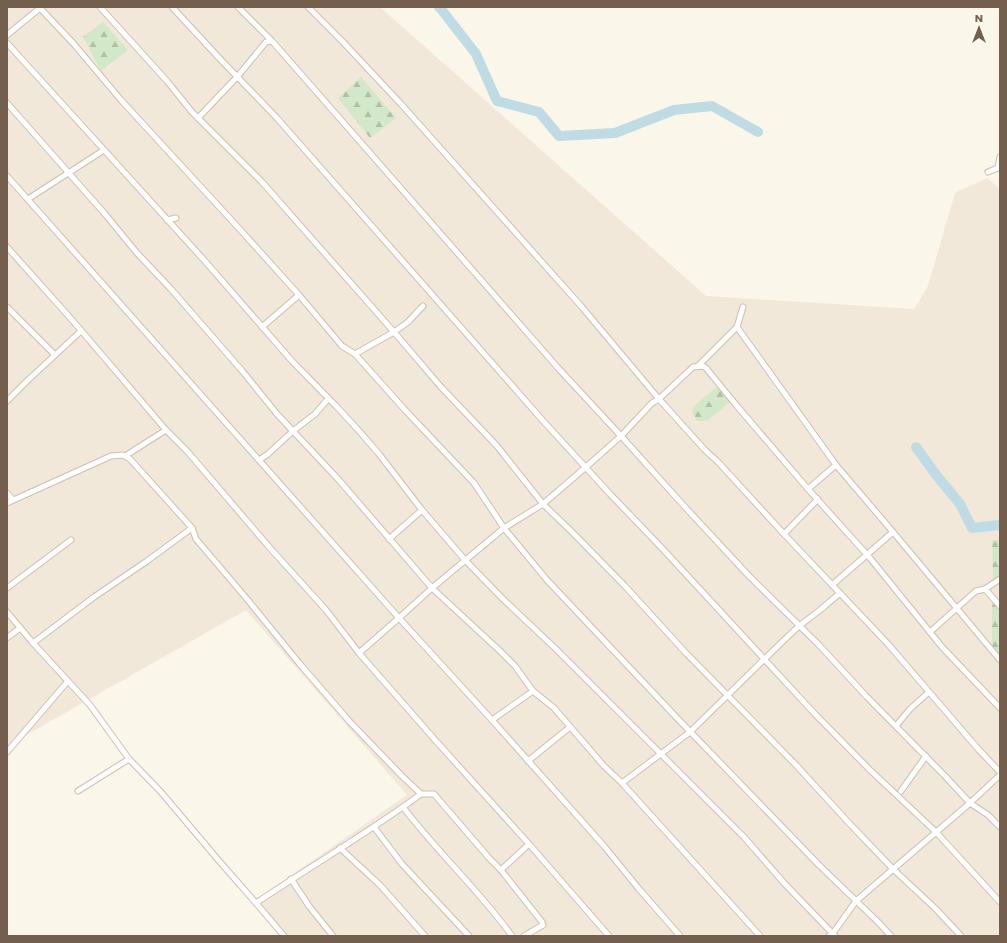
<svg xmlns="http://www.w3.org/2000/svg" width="1007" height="943" font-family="Poppins,sans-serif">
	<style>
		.residential { fill: #f2e8d9 }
		.forest { fill: url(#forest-firs) }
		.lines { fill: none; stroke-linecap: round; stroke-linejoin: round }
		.river { stroke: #bfdce4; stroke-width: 10 }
		.street-casing { stroke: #cdbfb0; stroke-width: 7 }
		.street { stroke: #fff; stroke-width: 5 }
	</style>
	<defs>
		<pattern id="forest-firs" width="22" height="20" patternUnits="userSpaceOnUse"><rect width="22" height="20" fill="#d3e8c9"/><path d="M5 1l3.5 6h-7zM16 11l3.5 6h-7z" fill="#b0bfa6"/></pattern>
	</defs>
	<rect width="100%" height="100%" fill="#fbf6ea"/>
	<!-- residential -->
	<path class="residential" d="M 7,7 L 380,7 L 706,296 L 914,309 L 928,286 L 955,193 L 987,178 L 1000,189 L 1000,936 L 287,936 L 257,899 L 407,795 L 246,610 L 7,746 Z"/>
	<!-- forest -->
	<g class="forest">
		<path d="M 103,22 L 128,50 L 101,71 L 83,37 Z"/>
		<path d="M 361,77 L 396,118 L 370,138 L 338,98 Z"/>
		<path d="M 715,388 C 723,389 726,395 730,402 L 707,421 L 697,421 L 692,412 L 694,406 Z"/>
		<path d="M 992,540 L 1000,540 L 1000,577 L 993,581 Z"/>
		<path d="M 992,601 L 1000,610 L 1000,658 L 992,649 Z"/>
	</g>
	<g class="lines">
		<!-- river -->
		<g class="river">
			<path d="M 439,7 L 441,9 L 476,54 L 497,101 L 539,112 L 559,136 L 615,133 L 674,110 L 712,106 L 758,132"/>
			<path d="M 916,447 L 937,476 L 960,504 L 972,528 L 1000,525"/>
		</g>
		<defs>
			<g id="street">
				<path d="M 39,7 L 73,43 L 121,100 L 235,224 L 299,295 L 342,346 L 355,354 L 405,410 L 474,483 L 504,528 L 547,580 L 677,718 L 819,865 L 878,922 L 891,936"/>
				<path d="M 100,7 L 167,81 L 192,112 L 262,182 L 394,332 L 441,387 L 497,446 L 543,504 L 571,531 L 624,585 L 685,652 L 795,764 L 849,823 L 893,869 L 936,909 L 961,936"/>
				<path d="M 172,7 L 221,60 L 276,117 L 545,423 L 610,494 L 660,546 L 814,713 L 870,770 L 936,832 L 1000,902"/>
				<path d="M 238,7 L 272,41 L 559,369 L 621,436 L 685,507 L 750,577 L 819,645 L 867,697 L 945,776 L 970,803 L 988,815 L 1000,827"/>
				<path d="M 308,7 L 343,42 L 401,104 L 581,306 L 659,399 L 693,367 L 703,366 L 706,368 L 737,406 L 808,489 L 870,558 L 942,647 L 1000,708"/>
				<path d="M 7,35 L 40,8"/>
				<path d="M 7,43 L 204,260 L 292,361 L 338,408 L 360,432 L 379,454 L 422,510 L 465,560 L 503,599 L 557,650 L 744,837 L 784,883 L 835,936"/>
				<path d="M 7,103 L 105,214 L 137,253 L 171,289 L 244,373 L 277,414 L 338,479 L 432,588 L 500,651 L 515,666 L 533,691 L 554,708 L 604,766 L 622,783 L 760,936"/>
				<path d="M 198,118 L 237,77 L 266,42 L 272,41"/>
				<path d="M 998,168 L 1000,157"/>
				<path d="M 988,172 L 1000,167"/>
				<path d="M 7,176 L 399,618 L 492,720 L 604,846 L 639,889 L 680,936"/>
				<path d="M 28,199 L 104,150"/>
				<path d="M 167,220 L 176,218"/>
				<path d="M 7,247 L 73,321 L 166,430 L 187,451 L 270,548 L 326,610 L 359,653 L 436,741 L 529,844 L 609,936"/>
				<path d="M 7,307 L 55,355"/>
				<path d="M 262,327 L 299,295"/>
				<path d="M 737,327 L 836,465"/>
				<path d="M 355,354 L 394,332 L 408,322 L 423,306"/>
				<path d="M 698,366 L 737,327 L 743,307"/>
				<path d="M 7,401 L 27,381 L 81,331"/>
				<path d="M 125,456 L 166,430"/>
				<path d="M 259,460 L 268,454 L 293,431 L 315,414 L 328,399"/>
				<path d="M 808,489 L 836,465 L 893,532 L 1000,660"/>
				<path d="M 7,493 L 13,500"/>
				<path d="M 7,503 L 111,456 L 123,455 L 130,459 L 192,528 L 196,539 L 247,599 L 299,663 L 350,722 L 402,776 L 421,794 L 434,794 L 489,858 L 501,870 L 542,922"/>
				<path d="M 784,534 L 818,499"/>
				<path d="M 389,539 L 422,510"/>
				<path d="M 832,585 L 893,532"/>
				<path d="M 7,588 L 71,540"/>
				<path d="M 985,589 L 1000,579"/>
				<path d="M 7,612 L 33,643 L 90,705 L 129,759 L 161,792 L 220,862 L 256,903 L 284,936"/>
				<path d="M 930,632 L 976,591 L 985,589 L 1000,606"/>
				<path d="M 7,638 L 20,628"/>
				<path d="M 33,643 L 94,597 L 147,561 L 192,528"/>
				<path d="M 359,653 L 399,618 L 432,588 L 504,528 L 543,504 L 586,467 L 621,436 L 652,403 L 659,399 L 704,449 L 719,463 L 784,534 L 888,644 L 979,750 L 1000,772"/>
				<path d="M 492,720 L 533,691"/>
				<path d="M 896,726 L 910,709 L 929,692"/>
				<path d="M 7,752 L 68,681"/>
				<path d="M 528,761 L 570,727"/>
				<path d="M 622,783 L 690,732 L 782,642 L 799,626 L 820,610 L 840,593"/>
				<path d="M 78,791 L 129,759"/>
				<path d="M 901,791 L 926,756"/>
				<path d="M 403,807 C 437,852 479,890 512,936"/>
				<path d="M 374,827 L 402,864 L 469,936"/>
				<path d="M 340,848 L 380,885 L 425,936"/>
				<path d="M 501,870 L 529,844"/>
				<path d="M 291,879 L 309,906 L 333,936"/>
				<path d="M 256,903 C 311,866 368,833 421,794"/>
				<path d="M 524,936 L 543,925"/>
				<path d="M 829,936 L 833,933 L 856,901 L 970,803 L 1000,775"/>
			</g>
		</defs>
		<!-- street casing -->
		<use href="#street" class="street-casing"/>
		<!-- street -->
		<use href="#street" class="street"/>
	</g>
	<!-- border -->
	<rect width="1007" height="943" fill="none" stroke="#745f4f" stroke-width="16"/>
	<!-- north arrow -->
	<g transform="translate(979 28)" stroke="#fef9f0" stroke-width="3" paint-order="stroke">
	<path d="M0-3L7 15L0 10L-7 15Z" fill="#745f4f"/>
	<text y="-6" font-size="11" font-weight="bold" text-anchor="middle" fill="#745f4f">N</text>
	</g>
</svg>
